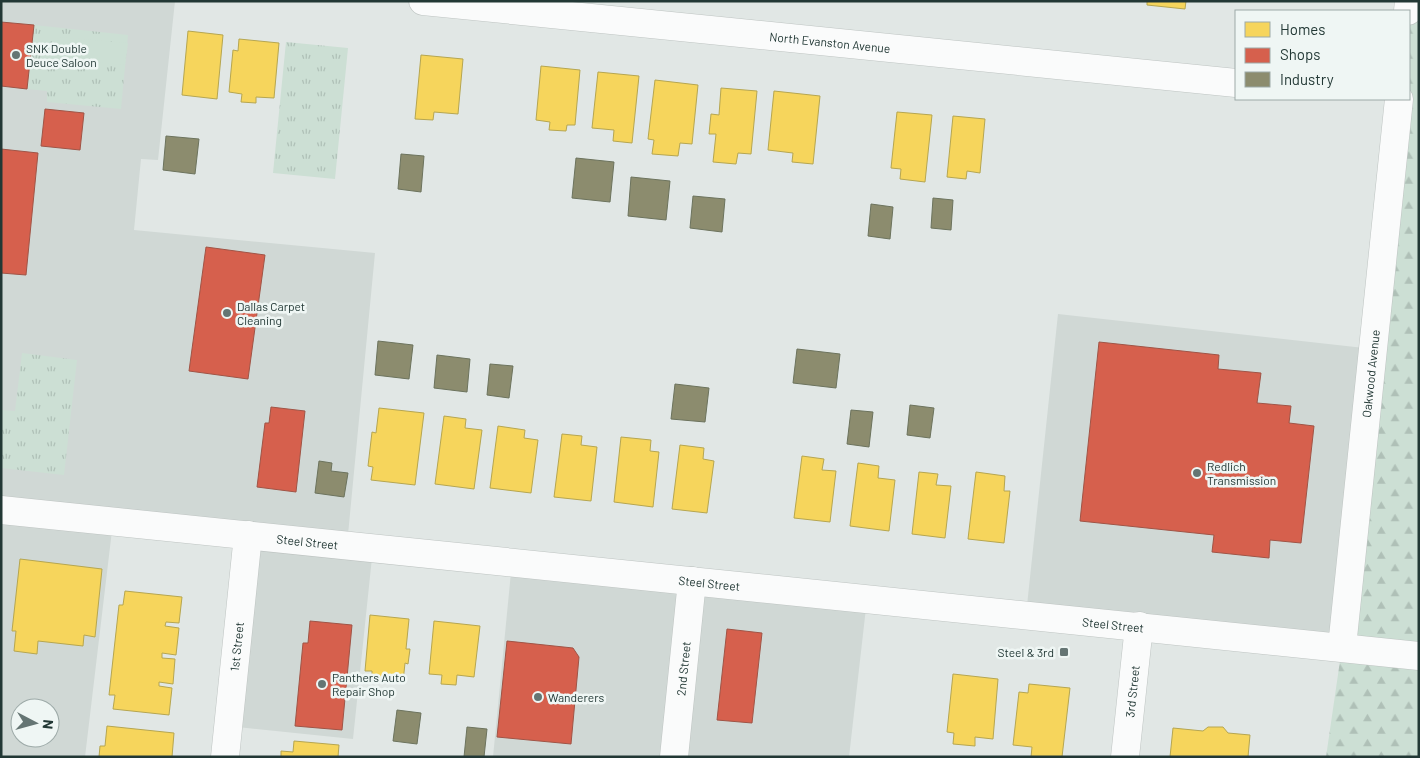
<svg xmlns="http://www.w3.org/2000/svg" width="1420" height="758" font-family="Barlow,sans-serif">
	<style>
		.built { fill: #d0d8d5; fill-rule: evenodd }
		.grass { fill: url(#grass-tufts) }
		.forest { fill: url(#forest-firs) }
		.park { fill: #ccdfd4 }
		.homes { fill: #f6d55c; stroke: #b6a650 }
		.shops { fill: #d6604d; stroke: #a05446 }
		.industry { fill: #8c8c6e; stroke: #6c735d }
		.lines { fill: none; stroke-linecap: round; stroke-linejoin: round }
		.minor-casing { stroke: #bec4c2; stroke-width: 29 }
		.tertiary-casing { stroke: #bec4c2; stroke-width: 29 }
		.minor { stroke: #fafbfb; stroke-width: 28 }
		.tertiary { stroke: #fafbfb; stroke-width: 28 }
		.poi-dot { fill: #657573; stroke: #eff6f4; stroke-width: 2 }
		.labels { text-anchor: middle; dominant-baseline: central; stroke-width: 5; stroke-linejoin: round; paint-order: stroke }
		.street-label { font-size: 12px; fill: #223835; stroke: #eff6f4 }
		.poi-label { font-size: 12px; fill: #223835; stroke: #eff6f4; text-anchor: start }
	</style>
	<defs>
		<pattern id="grass-tufts" width="24" height="20" patternUnits="userSpaceOnUse" patternTransform="scale(1.25)"><rect width="24" height="20" fill="#ccdfd4"/><path d="M3 7l-1-3M5 7V3M7 7l1-3M15 17l-1-3M17 17v-4M19 17l1-3" fill="none" stroke="#afc0b7"/></pattern>
		<pattern id="forest-firs" width="22" height="20" patternUnits="userSpaceOnUse" patternTransform="scale(1.25)"><rect width="22" height="20" fill="#ccdfd4"/><path d="M5 1l3.5 6h-7zM16 11l3.5 6h-7z" fill="#afc0b7"/></pattern>
	</defs>
	<rect width="100%" height="100%" fill="#e1e7e5"/>
	<!-- built -->
	<g class="built">
		<path d="M 1,1 L 175,1 L 158,160 L 141,159 L 134,230 L 375,253 L 347,545 L 373,548 L 353,739 L 228,726 L 248,535 L 113,522 L 85,757 L 1,757 ZM 20,708 L 50,708 L 50,738 L 20,738 Z"/>
		<path d="M 1058,314 L 1373,349 L 1342,647 L 1026,615 Z"/>
		<path d="M 512,562 L 867,599 L 849,757 L 493,757 Z"/>
	</g>
	<!-- grass -->
	<g class="grass">
		<path d="M 34,25 L 128,35 L 121,109 L 47,102 L 47,91 L 27,89 Z"/>
		<path d="M 286,42 L 348,48 L 335,179 L 273,173 Z"/>
		<path d="M 22,353 L 77,360 L 64,475 L 1,468 L 1,410 L 15,411 Z"/>
	</g>
	<!-- forest -->
	<path class="forest" d="M 1419,1 L 1419,757 L 1326,757 L 1342,647 L 1409,99 L 1409,11 Z"/>
	<!-- park -->
	<path class="park" d="M 58,37 L 128,43 L 125,65 L 56,58 Z"/>
	<!-- homes -->
	<g class="homes">
		<path d="M 1147,1 L 1186,1 L 1185,9 L 1147,5 Z"/>
		<path d="M 188,31 L 223,35 L 217,99 L 182,95 Z"/>
		<path d="M 239,39 L 279,43 L 274,98 L 256,97 L 256,103 L 241,102 L 242,94 L 229,92 L 233,50 L 238,51 Z"/>
		<path d="M 421,55 L 463,59 L 458,114 L 434,112 L 433,120 L 415,119 Z"/>
		<path d="M 541,66 L 580,70 L 575,125 L 567,125 L 566,131 L 549,130 L 550,122 L 536,120 Z"/>
		<path d="M 598,72 L 639,76 L 632,143 L 613,141 L 614,130 L 592,128 Z"/>
		<path d="M 655,80 L 698,85 L 692,144 L 680,143 L 678,156 L 652,154 L 654,140 L 648,139 Z"/>
		<path d="M 721,88 L 757,91 L 751,154 L 738,153 L 736,164 L 713,162 L 716,134 L 709,134 L 711,114 L 719,115 Z"/>
		<path d="M 774,91 L 820,96 L 813,164 L 792,162 L 793,153 L 768,150 Z"/>
		<path d="M 897,112 L 932,115 L 925,182 L 900,179 L 901,169 L 891,168 Z"/>
		<path d="M 953,116 L 985,119 L 980,173 L 967,171 L 966,179 L 947,177 Z"/>
		<path d="M 379,408 L 424,413 L 415,485 L 371,480 L 373,467 L 368,466 L 372,432 L 376,433 Z"/>
		<path d="M 444,416 L 466,419 L 465,428 L 482,430 L 474,489 L 435,484 Z"/>
		<path d="M 498,426 L 525,430 L 524,438 L 538,440 L 531,493 L 490,488 Z"/>
		<path d="M 562,434 L 582,436 L 581,445 L 597,447 L 591,501 L 554,497 Z"/>
		<path d="M 621,437 L 651,440 L 650,451 L 659,452 L 653,507 L 614,502 Z"/>
		<path d="M 680,445 L 704,448 L 703,459 L 714,461 L 707,513 L 672,509 Z"/>
		<path d="M 802,456 L 824,459 L 822,470 L 836,471 L 830,522 L 794,518 Z"/>
		<path d="M 858,463 L 879,466 L 878,478 L 895,480 L 889,531 L 850,526 Z"/>
		<path d="M 919,472 L 938,474 L 936,485 L 951,486 L 945,538 L 912,534 Z"/>
		<path d="M 976,472 L 1005,476 L 1004,491 L 1010,491 L 1004,543 L 968,539 Z"/>
		<path d="M 20,559 L 102,569 L 95,637 L 84,635 L 83,646 L 38,641 L 37,654 L 14,651 L 16,631 L 12,631 Z"/>
		<path d="M 125,591 L 182,597 L 179,623 L 166,622 L 165,626 L 179,628 L 176,655 L 162,653 L 162,658 L 175,659 L 173,684 L 159,682 L 159,686 L 172,688 L 169,715 L 113,709 L 115,695 L 109,695 L 119,605 L 123,605 Z"/>
		<path d="M 370,615 L 409,619 L 406,649 L 410,649 L 408,664 L 405,663 L 403,682 L 372,679 L 372,671 L 365,671 Z"/>
		<path d="M 434,621 L 480,626 L 474,677 L 457,675 L 456,685 L 441,684 L 442,675 L 429,674 Z"/>
		<path d="M 953,674 L 998,679 L 993,739 L 975,737 L 975,746 L 953,744 L 954,733 L 947,732 Z"/>
		<path d="M 1029,684 L 1070,688 L 1062,757 L 1031,757 L 1032,747 L 1013,745 L 1019,692 L 1028,693 Z"/>
		<path d="M 107,726 L 174,733 L 172,757 L 99,757 L 100,746 L 105,746 Z"/>
		<path d="M 1208,727 L 1223,727 L 1228,733 L 1250,735 L 1248,757 L 1170,757 L 1173,728 L 1203,731 Z"/>
		<path d="M 294,741 L 339,745 L 338,757 L 281,757 L 281,751 L 293,752 Z"/>
	</g>
	<!-- shops -->
	<g class="shops">
		<path d="M 1,22 L 34,25 L 27,89 L 1,86 Z"/>
		<path d="M 45,109 L 84,113 L 80,150 L 41,146 Z"/>
		<path d="M 1,149 L 38,153 L 26,275 L 1,273 Z"/>
		<path d="M 206,247 L 265,255 L 248,379 L 189,371 Z"/>
		<path d="M 1099,342 L 1219,355 L 1218,369 L 1261,373 L 1257,403 L 1291,406 L 1289,423 L 1314,426 L 1301,543 L 1270,540 L 1269,558 L 1212,552 L 1214,535 L 1080,521 Z"/>
		<path d="M 271,407 L 305,411 L 296,492 L 257,487 L 265,423 L 269,423 Z"/>
		<path d="M 310,621 L 352,625 L 342,730 L 295,726 L 303,643 L 308,643 Z"/>
		<path d="M 727,629 L 762,633 L 752,723 L 717,720 Z"/>
		<path d="M 507,641 L 573,648 L 579,657 L 571,744 L 497,737 Z"/>
	</g>
	<!-- industry -->
	<g class="industry">
		<path d="M 166,136 L 199,139 L 195,174 L 163,170 Z"/>
		<path d="M 401,154 L 424,156 L 421,192 L 398,189 Z"/>
		<path d="M 576,158 L 614,162 L 610,202 L 572,198 Z"/>
		<path d="M 631,177 L 670,181 L 666,220 L 628,216 Z"/>
		<path d="M 693,196 L 725,199 L 722,232 L 690,228 Z"/>
		<path d="M 933,198 L 953,200 L 951,230 L 931,228 Z"/>
		<path d="M 871,204 L 893,207 L 890,239 L 868,236 Z"/>
		<path d="M 378,341 L 413,345 L 409,379 L 375,375 Z"/>
		<path d="M 797,349 L 840,354 L 836,388 L 793,383 Z"/>
		<path d="M 437,355 L 470,359 L 467,392 L 434,388 Z"/>
		<path d="M 490,364 L 513,366 L 509,398 L 487,395 Z"/>
		<path d="M 675,384 L 709,388 L 705,422 L 671,419 Z"/>
		<path d="M 910,405 L 934,408 L 930,438 L 907,435 Z"/>
		<path d="M 851,410 L 873,412 L 869,447 L 847,444 Z"/>
		<path d="M 319,461 L 332,463 L 331,471 L 348,473 L 344,497 L 315,493 Z"/>
		<path d="M 397,710 L 421,713 L 417,744 L 393,741 Z"/>
		<path d="M 467,727 L 487,729 L 484,757 L 464,757 Z"/>
	</g>
	<g class="lines">
		<defs>
			<g id="minor">
				<path id="s1" d="M 423,1 L 1236,83"/>
				<path id="s2" d="M 225,757 L 248,535"/>
				<path id="s3" d="M 674,757 L 692,581"/>
				<path id="s4" d="M 1125,757 L 1139,626"/>
			</g>
			<g id="tertiary">
				<path d="M 1408,11 L 1409,1"/>
				<path id="s5" d="M 1,510 L 1419,656"/>
				<path id="s6" d="M 1342,647 L 1399,99"/>
			</g>
		</defs>
		<!-- minor casing -->
		<use href="#minor" class="minor-casing"/>
		<!-- tertiary casing -->
		<use href="#tertiary" class="tertiary-casing"/>
		<!-- minor -->
		<use href="#minor" class="minor"/>
		<!-- tertiary -->
		<use href="#tertiary" class="tertiary"/>
	</g>
	<!-- markers -->
	<g class="poi-dot">
		<circle cx="16" cy="55" r="5"/>
		<circle cx="227" cy="313" r="5"/>
		<circle cx="1197" cy="473" r="5"/>
		<rect x="1059" y="647" width="10" height="10" rx="2.5"/>
		<circle cx="322" cy="684" r="5"/>
		<circle cx="538" cy="697" r="5"/>
	</g>
	<g class="labels">
		<!-- street labels -->
		<g class="street-label">
			<text stroke="none"><textPath href="#s1" startOffset="409">North Evanston Avenue</textPath></text>
			<text stroke="none"><textPath href="#s6" startOffset="275">Oakwood Avenue</textPath></text>
			<text stroke="none"><textPath href="#s5" startOffset="308">Steel Street</textPath></text>
			<text stroke="none"><textPath href="#s5" startOffset="712">Steel Street</textPath></text>
			<text stroke="none"><textPath href="#s5" startOffset="1118">Steel Street</textPath></text>
			<text stroke="none"><textPath href="#s2" startOffset="111">1st Street</textPath></text>
			<text stroke="none"><textPath href="#s3" startOffset="89">2nd Street</textPath></text>
			<text stroke="none"><textPath href="#s4" startOffset="66">3rd Street</textPath></text>
		</g>
		<!-- poi labels -->
		<g class="poi-label">
			<text x="26" y="48">SNK Double<tspan x="26" dy="14">Deuce Saloon</tspan></text>
			<text x="237" y="306">Dallas Carpet<tspan x="237" dy="14">Cleaning</tspan></text>
			<text x="1207" y="466">Redlich<tspan x="1207" dy="14">Transmission</tspan></text>
			<text x="1054" y="652" text-anchor="end">Steel &amp; 3rd</text>
			<text x="332" y="677">Panthers Auto<tspan x="332" dy="14">Repair Shop</tspan></text>
			<text x="548" y="697">Wanderers</text>
		</g>
	</g>
	<!-- border -->
	<rect width="1420" height="758" fill="none" stroke="#223835" stroke-width="5"/>
	<!-- legend -->
	<rect x="1235" y="10" width="175" height="90" fill="#eff6f4" stroke="#9daaa8"/>
	<rect x="1245" y="22" width="25" height="15" fill="#f6d55c" stroke="#9daaa8"/>
	<text x="1280" y="35" font-size="15" fill="#223835">Homes</text>
	<rect x="1245" y="48" width="25" height="15" fill="#d6604d" stroke="#9daaa8"/>
	<text x="1280" y="60" font-size="15" fill="#223835">Shops</text>
	<rect x="1245" y="72" width="25" height="15" fill="#8c8c6e" stroke="#9daaa8"/>
	<text x="1280" y="85" font-size="15" fill="#223835">Industry</text>
	<!-- north arrow -->
	<g transform="translate(35 723) rotate(96)"><circle r="24" fill="#eff6f4" stroke="#9daaa8"/>
	<path d="M0-4L9 19L0 12L-9 19Z" fill="#657573"/>
	<text y="-8" font-size="14" font-weight="bold" text-anchor="middle" fill="#223835">N</text>
	</g>
</svg>
